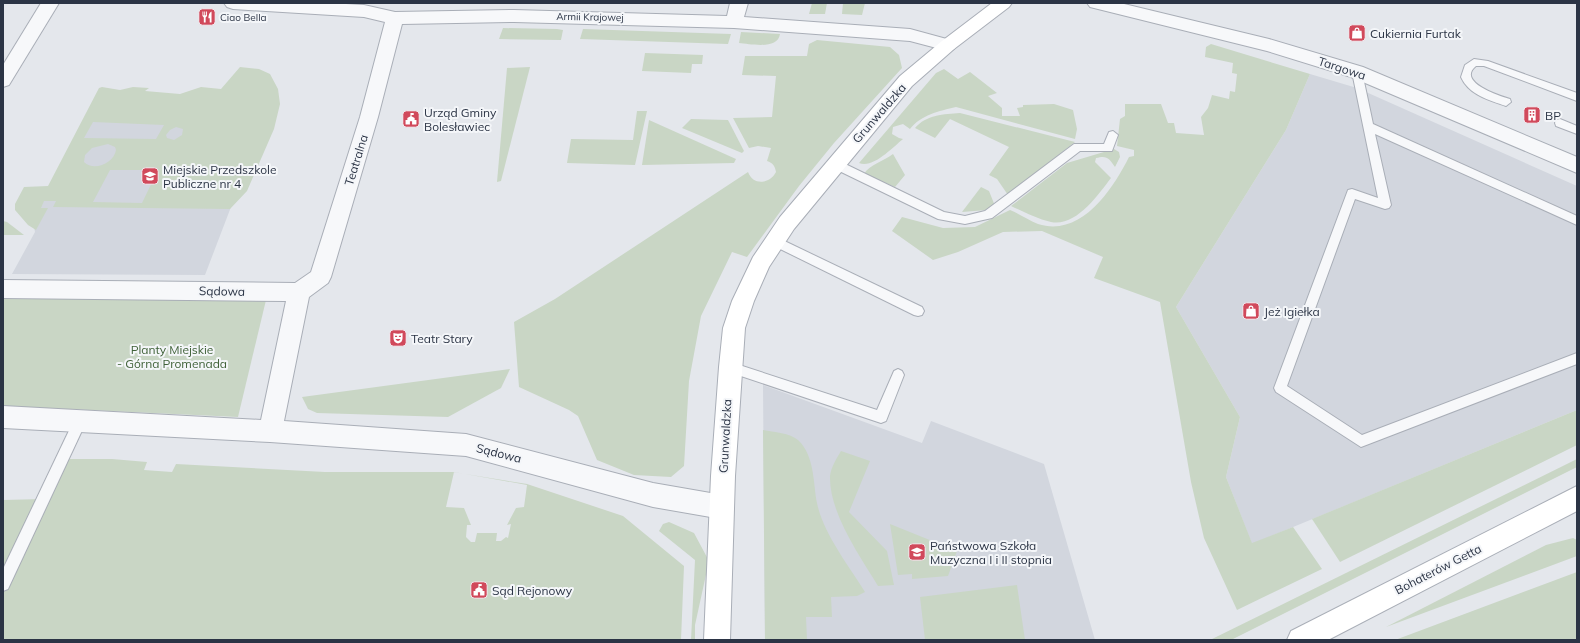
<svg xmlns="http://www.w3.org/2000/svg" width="1580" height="643" font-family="Mulish,sans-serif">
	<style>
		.built { fill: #d2d6de }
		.green { fill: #c9d6c5; fill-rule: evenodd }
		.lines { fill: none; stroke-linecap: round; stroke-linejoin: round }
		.lane-casing { stroke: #a9aeb7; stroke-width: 2 }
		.street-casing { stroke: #a9aeb7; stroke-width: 2 }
		.secondary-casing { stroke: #a9aeb7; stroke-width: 2 }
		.lane { fill: #f7f8fa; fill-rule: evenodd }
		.street { fill: #f7f8fa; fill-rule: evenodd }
		.secondary { fill: #fff; fill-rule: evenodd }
		.labels { text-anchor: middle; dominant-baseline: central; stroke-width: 4; stroke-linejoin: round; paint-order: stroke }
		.far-poi-label { font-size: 10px; fill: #2b3445; stroke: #f4f6f9; text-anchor: start }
		.far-street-label { font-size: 10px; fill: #2b3445; stroke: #f4f6f9 }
		.poi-label { font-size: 12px; fill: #2b3445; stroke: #f4f6f9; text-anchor: start }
		.street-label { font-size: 12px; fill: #2b3445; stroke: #f4f6f9 }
		.park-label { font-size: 12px; fill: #3f6138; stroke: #f4f6f9 }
	</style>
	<rect width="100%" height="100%" fill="#e4e7ec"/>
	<!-- built -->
	<g class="built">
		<path d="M 1310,74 L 1357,88 L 1577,186 L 1577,410 L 1252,544 L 1226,477 L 1240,417 L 1176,307 L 1286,130 Z"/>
		<path d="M 94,102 L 260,131 L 205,275 L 12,274 L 35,232 L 33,221 Z"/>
		<path d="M 763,385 L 922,443 L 931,421 L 1044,464 L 1095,640 L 765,640 Z"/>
	</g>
	<!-- green -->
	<g class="green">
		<path d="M 812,3 L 827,3 L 825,14 L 809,14 Z"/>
		<path d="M 843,3 L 865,3 L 862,15 L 842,14 Z"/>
		<path d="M 503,28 L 557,29 L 563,30 L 561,40 L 499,39 Z"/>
		<path d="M 583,29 L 731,34 L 728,44 L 580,39 Z"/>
		<path d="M 741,32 L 780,34 C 778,50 751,44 739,43 Z"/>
		<path d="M 817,40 L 890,47 L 899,55 L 902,68 L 834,143 L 799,186 L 747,257 L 732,252 L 701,316 L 689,381 L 684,466 L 671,477 L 634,475 L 597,460 L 578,416 L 569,410 L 519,387 L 514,322 L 555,299 L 748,172 C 753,186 770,184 776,172 C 775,166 773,163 767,161 L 771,148 L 758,146 L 749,148 L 733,118 L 772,117 L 776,76 L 742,75 L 745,56 L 807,56 L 809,44 Z"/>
		<path d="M 1211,44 L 1310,74 L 1286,130 L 1176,307 L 1240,417 L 1226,477 L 1252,543 L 1293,527 L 1322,569 L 1237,610 L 1204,538 L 1191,482 L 1160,302 L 1094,278 L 1103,257 L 1042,231 L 1003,232 L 958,252 L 933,260 L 892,231 L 902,217 L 943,228 L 975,227 L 1010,210 C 1020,214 1028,220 1038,224 C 1081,238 1113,189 1129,157 L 1134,156 L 1134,150 L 1117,146 L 1120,119 L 1125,116 L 1125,104 L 1161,104 L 1168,123 L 1174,123 L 1176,133 L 1204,135 L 1201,117 L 1208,108 L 1212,95 L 1229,99 L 1230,91 L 1235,92 L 1237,74 L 1232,73 L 1233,63 L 1205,57 L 1206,47 Z"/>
		<path d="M 645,53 L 703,55 L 702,64 L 692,64 L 691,73 L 642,71 Z"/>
		<path d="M 240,67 L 259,69 L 270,74 L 278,89 L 280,104 L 274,129 L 247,191 L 230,209 L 53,207 L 56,201 L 44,201 L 41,208 L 48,208 L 36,230 L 28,225 L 15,210 L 15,204 L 24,187 L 48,186 L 99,88 L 102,87 L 120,90 L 133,87 L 149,88 L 145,91 L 180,94 L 201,87 L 221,89 ZM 93,122 L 164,125 L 156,139 L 84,138 ZM 176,127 L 183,129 L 182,135 L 174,140 L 167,138 L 166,135 L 170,130 ZM 108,144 L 115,147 L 116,150 C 114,163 94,172 84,162 L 85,155 L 92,148 ZM 158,170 L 142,203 L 93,202 L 110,170 Z"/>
		<path d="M 530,67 L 501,181 L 497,182 L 507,68 Z"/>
		<path d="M 944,69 L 958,79 L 970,72 L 997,93 L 988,96 L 1002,108 L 1002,116 L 1020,116 L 1017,108 L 1023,107 L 1023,105 L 1054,104 L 1073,110 L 1077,129 L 1075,139 L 956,107 C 939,111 921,115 910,129 L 903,124 L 893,127 L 892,134 L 899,138 L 903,139 C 893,147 873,169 859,163 L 936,73 Z"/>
		<path d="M 637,111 L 647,111 L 635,165 L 567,163 L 571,139 L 633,140 Z"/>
		<path d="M 960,113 L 1075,142 L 1008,195 L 997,179 L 989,175 L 1009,147 L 950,119 L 935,138 L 915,128 C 926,115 944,114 960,113 Z"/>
		<path d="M 691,119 L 728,120 L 744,151 L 742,153 L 682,128 Z"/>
		<path d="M 649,120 L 736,159 L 734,163 L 642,165 Z"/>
		<path d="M 1114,149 L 1119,152 L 1120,157 L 1115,167 C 1109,158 1107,155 1096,158 L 1095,162 L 1111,178 C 1098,195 1076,227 1051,222 C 1037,219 1024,212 1011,206 L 1067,163 Z"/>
		<path d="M 893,154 L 905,175 L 895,187 L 864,174 C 869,165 884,161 893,154 Z"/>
		<path d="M 981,187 L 989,191 L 995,206 L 987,210 L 962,212 Z"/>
		<path d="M 3,221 L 7,222 L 24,235 L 3,235 Z"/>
		<path d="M 3,296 L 266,300 L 238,417 L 3,406 Z"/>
		<path d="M 510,369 L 501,388 L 448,417 L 317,413 L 308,409 L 302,397 Z"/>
		<path d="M 1577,410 L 1577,445 L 1340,562 L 1312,519 Z"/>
		<path d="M 763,430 C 774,432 790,433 798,440 C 815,456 813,483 817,503 C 823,533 849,566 865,592 L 857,596 L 831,597 L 832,617 L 806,617 L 807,640 L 765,640 Z"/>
		<path d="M 841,451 L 870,461 L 849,512 L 887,551 L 894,585 L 878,586 C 860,556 829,513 830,476 C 831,467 837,458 841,451 Z"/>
		<path d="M 62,459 L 112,459 L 147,462 L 144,470 L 172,472 L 176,464 L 325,472 L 453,472 L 527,484 L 623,516 L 684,566 L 681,640 L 3,640 L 3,500 L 43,499 ZM 454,472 L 527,485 L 524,507 L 516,508 L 507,525 L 511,524 L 508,538 L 506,537 L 501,541 L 496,541 L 497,533 L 477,533 L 475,542 L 471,542 L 466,537 L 467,525 L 471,525 L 464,508 L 446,507 Z"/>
		<path d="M 1577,459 L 1577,467 L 1231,640 L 1210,640 Z"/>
		<path d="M 669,522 L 694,533 L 709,561 L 695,625 L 695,640 L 691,640 L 695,560 L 659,531 L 663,524 Z"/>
		<path d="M 890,524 L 957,551 L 948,576 L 912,579 L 912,574 L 898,575 Z"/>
		<path d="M 1573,538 L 1577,540 L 1577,556 L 1386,627 L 1546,545 Z"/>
		<path d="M 1577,572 L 1577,640 L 1395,640 Z"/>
		<path d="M 1017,585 L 1025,640 L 925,640 L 920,597 Z"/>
	</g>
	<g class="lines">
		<defs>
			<g id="lane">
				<path d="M 1474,59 L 1488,61 L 1577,93 L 1577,101 L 1484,66 L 1476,66 C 1456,82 1500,96 1510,99 L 1511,102 L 1506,106 C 1489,100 1469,95 1461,77 L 1465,65 Z"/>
				<path d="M 1357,68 L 1362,72 L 1373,124 L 1577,216 L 1577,225 L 1375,134 L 1391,205 L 1389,208 L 1385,209 L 1355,199 L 1287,386 L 1362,435 L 1577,353 L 1577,364 L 1361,447 L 1276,392 L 1274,388 L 1348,190 L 1352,189 L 1378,198 L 1352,72 Z"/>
				<path d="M 1560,119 L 1577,126 L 1577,134 L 1556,126 L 1555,123 L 1556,120 Z"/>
				<path d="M 1113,131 L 1118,135 L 1112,151 L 1080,151 L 992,218 L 965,224 L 938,219 L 831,167 L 830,164 L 831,161 L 839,161 L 944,212 L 965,216 L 985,211 L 1074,144 L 1104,144 L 1109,132 Z"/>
				<path d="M 774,236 L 922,307 L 924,311 L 922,315 L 918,316 L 914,315 L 770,244 L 768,241 L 770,238 Z"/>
				<path d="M 730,362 L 877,410 L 894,371 L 898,369 L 902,371 L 904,375 L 886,421 L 881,423 L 726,371 L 724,367 L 726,363 Z"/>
				<path d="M 80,416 L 85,418 L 86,422 L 8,589 L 3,591 L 3,569 L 75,418 Z"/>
			</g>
			<g id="street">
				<path d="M 41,3 L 59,3 L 9,85 L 3,87 L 3,65 Z"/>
				<path d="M 224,3 L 328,3 L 364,5 L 395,12 L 514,10 L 727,16 L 730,3 L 748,3 L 744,17 L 910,29 L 954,41 L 957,45 L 954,49 L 948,51 L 910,41 L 734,28 L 514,22 L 402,24 L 378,117 L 331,277 L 328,283 L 309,297 L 284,421 L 466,434 L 653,483 L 722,495 L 731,499 L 734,507 L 731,515 L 722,519 L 653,507 L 466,456 L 270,442 L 3,428 L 3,406 L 261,420 L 286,301 L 3,298 L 3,280 L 295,283 L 311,272 L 360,117 L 385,22 L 364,17 L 233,9 L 227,7 Z"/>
				<path d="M 1087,3 L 1120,3 L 1269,39 L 1363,67 L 1577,157 L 1577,173 L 1351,77 L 1267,51 L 1090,7 Z"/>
			</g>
			<g id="secondary">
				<path d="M 992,3 L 1012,3 L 1009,7 L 954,49 L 912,86 L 794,229 L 769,267 L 754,301 L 745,328 L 735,476 L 730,640 L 704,640 L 711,476 L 719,367 L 723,328 L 732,301 L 753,257 L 780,217 L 900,76 L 942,41 Z"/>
				<path d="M 1577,486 L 1577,511 L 1328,640 L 1287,640 L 1291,631 Z"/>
			</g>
		</defs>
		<!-- lane casing -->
		<use href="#lane" class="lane-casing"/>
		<!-- street casing -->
		<use href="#street" class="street-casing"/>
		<!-- secondary casing -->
		<use href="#secondary" class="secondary-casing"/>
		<!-- lane -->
		<use href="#lane" class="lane"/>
		<!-- street -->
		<use href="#street" class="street"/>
		<!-- secondary -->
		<use href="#secondary" class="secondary"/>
	</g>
	<!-- icons -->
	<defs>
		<symbol id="restaurant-square" viewBox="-11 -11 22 22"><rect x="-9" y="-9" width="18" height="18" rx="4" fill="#d1495b" stroke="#f4f6f9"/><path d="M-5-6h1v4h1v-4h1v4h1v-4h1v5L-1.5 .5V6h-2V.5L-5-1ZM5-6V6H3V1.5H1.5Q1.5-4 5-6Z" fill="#fff"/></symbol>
		<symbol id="shop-square" viewBox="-11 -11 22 22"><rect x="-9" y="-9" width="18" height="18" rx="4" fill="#d1495b" stroke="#f4f6f9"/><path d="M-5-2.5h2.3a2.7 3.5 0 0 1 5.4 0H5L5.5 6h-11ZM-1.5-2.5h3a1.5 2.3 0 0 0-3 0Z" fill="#fff"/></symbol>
		<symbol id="building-square" viewBox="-11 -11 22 22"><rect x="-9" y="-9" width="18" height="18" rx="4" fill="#d1495b" stroke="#f4f6f9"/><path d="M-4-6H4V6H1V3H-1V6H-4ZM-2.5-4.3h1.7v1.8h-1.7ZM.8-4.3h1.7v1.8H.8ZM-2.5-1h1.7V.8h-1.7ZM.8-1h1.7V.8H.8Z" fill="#fff"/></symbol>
		<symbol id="civic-square" viewBox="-11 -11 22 22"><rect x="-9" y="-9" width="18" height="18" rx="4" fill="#d1495b" stroke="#f4f6f9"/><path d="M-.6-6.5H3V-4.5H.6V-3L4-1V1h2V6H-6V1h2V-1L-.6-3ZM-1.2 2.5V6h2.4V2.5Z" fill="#fff"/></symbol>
		<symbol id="school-square" viewBox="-11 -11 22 22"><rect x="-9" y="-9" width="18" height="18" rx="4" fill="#d1495b" stroke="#f4f6f9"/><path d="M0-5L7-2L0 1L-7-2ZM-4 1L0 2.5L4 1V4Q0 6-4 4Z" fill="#fff"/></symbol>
		<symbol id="theatre-square" viewBox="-11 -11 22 22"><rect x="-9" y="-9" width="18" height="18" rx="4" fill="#d1495b" stroke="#f4f6f9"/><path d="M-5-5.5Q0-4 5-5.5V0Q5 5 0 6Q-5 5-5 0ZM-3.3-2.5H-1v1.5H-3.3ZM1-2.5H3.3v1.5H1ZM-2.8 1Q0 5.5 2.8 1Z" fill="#fff"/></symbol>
	</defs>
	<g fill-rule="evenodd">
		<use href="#restaurant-square" x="197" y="7" width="20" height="20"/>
		<use href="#shop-square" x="1347" y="23" width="20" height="20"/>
		<use href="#building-square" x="1522" y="105" width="20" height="20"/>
		<use href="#civic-square" x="401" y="109" width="20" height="20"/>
		<use href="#school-square" x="140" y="166" width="20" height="20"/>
		<use href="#shop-square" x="1241" y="301" width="20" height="20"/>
		<use href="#theatre-square" x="388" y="328" width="20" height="20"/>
		<use href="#school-square" x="907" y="542" width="20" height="20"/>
		<use href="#civic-square" x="469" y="580" width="20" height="20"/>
	</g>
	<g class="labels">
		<!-- far-poi labels -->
		<g class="far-poi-label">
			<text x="220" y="17">Ciao Bella</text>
		</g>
		<!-- far-street labels -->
		<g class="far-street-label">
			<text transform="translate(590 17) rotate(1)">Armii Krajowej</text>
		</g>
		<!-- poi labels -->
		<g class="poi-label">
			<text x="1370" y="33">Cukiernia Furtak</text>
			<text x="424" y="112">Urząd Gminy<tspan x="424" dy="14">Bolesławiec</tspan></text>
			<text x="1545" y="115">BP</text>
			<text x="163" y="169">Miejskie Przedszkole<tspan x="163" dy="14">Publiczne nr 4</tspan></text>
			<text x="1264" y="311">Jeż Igiełka</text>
			<text x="411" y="338">Teatr Stary</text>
			<text x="930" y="545">Państwowa Szkoła<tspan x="930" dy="14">Muzyczna I i II stopnia</tspan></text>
			<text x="492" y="590">Sąd Rejonowy</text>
		</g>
		<!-- street labels -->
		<g class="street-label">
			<text transform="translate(1342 68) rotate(18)">Targowa</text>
			<text transform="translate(879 113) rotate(-49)">Grunwaldzka</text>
			<text transform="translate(356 160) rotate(-73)">Teatralna</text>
			<text transform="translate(222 291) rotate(1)">Sądowa</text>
			<text transform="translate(725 436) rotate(-87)">Grunwaldzka</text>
			<text transform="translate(499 453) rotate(14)">Sądowa</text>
			<text transform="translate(1438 569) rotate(-27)">Bohaterów Getta</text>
		</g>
		<!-- park labels -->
		<g class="park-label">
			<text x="172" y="349">Planty Miejskie<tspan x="172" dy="14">- Górna Promenada</tspan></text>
		</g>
	</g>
	<!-- border -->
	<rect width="1580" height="643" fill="none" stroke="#2b3445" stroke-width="8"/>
</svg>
